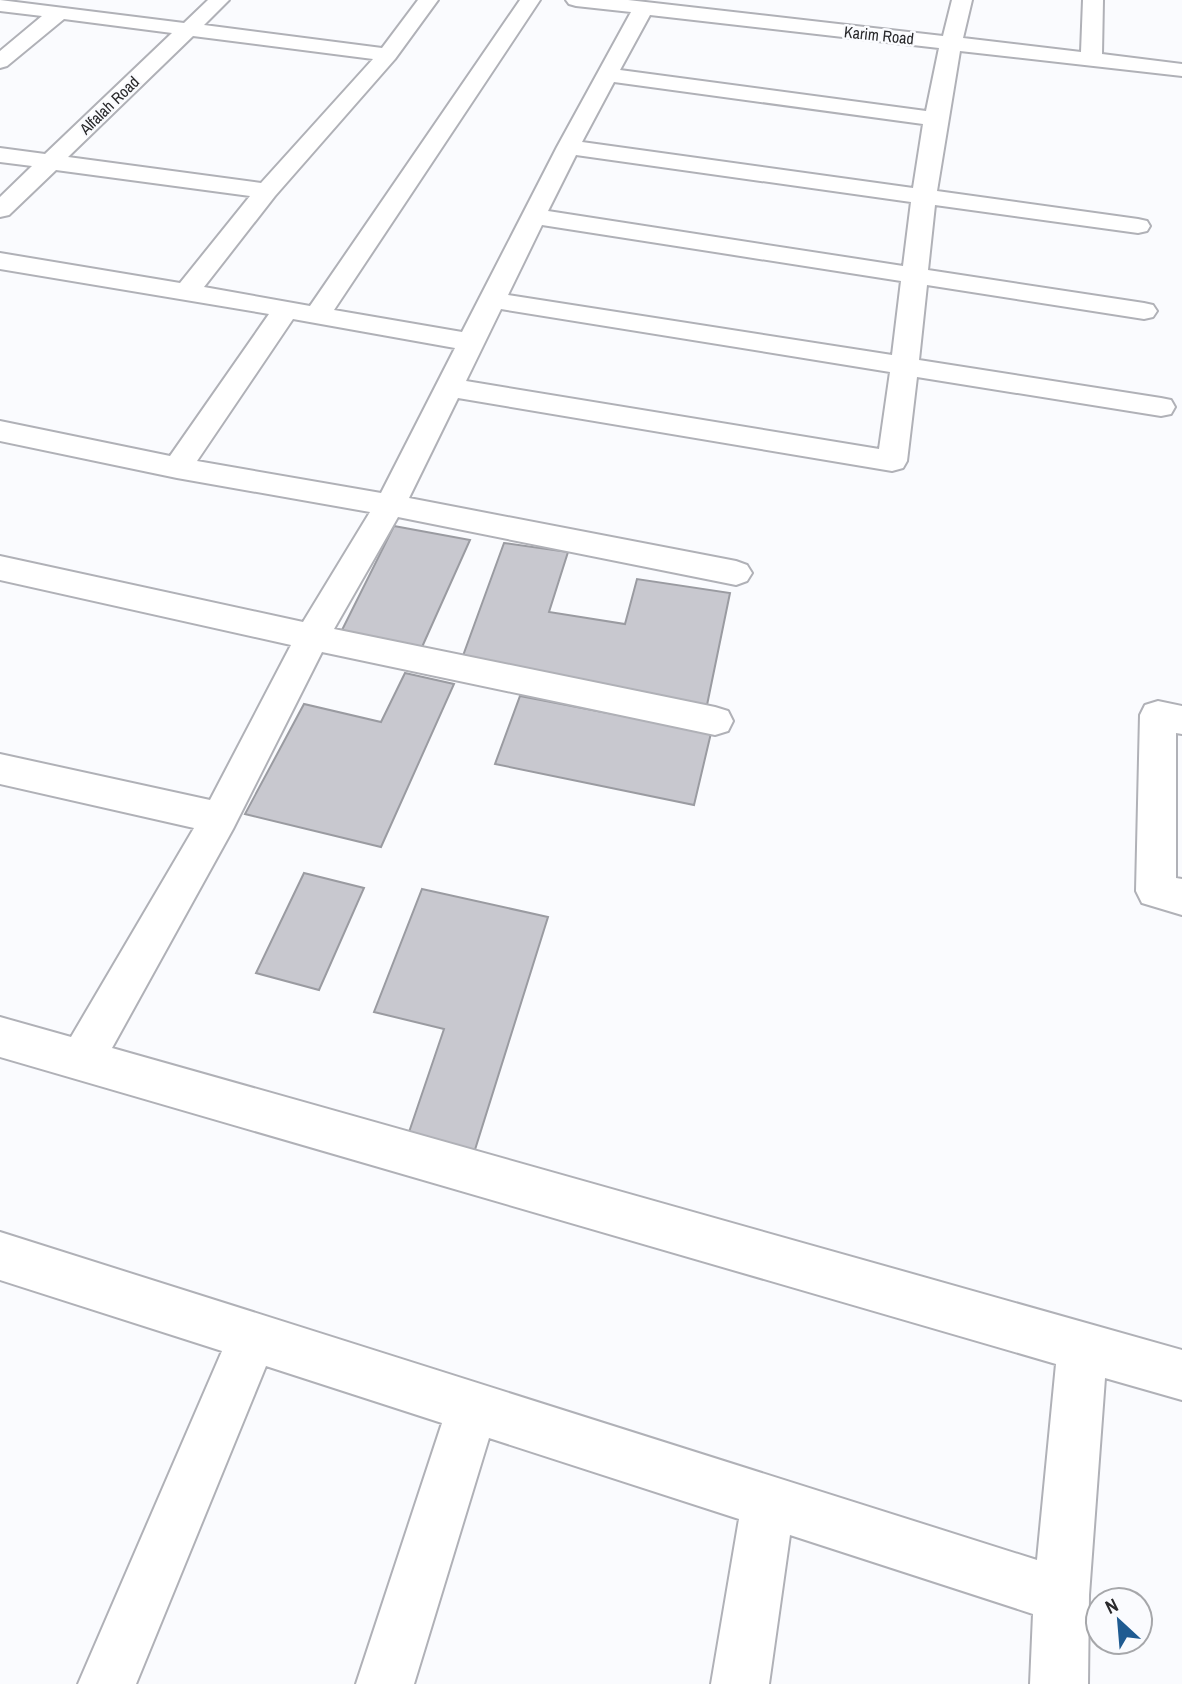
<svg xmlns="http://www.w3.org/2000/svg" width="1182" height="1684" font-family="'Archivo Narrow',sans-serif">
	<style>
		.building { fill: #c8c8cf; stroke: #9a9ba1; stroke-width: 2 }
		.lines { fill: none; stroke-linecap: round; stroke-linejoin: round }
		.minor-casing { stroke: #b0b1b7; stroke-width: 4 }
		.minor { fill: #fff; fill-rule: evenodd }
		.labels { text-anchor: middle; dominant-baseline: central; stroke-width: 5; stroke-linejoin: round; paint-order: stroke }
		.far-street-label { font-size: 16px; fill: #29292b; stroke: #fafbfe }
	</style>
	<rect width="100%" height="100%" fill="#fafbfe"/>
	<!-- building -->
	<g class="building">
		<path d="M 394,526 L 470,540 L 422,647 L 341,632 Z"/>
		<path d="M 504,543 L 568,552 L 549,612 L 625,624 L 637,579 L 730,593 L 707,705 L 460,664 Z"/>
		<path d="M 405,673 L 454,684 L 381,847 L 245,814 L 304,704 L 381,722 Z"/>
		<path d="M 520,696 L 711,733 L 694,805 L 495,764 Z"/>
		<path d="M 304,873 L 364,888 L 319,990 L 256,973 Z"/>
		<path d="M 422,889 L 548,917 L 473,1156 L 407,1138 L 444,1029 L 374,1012 Z"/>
	</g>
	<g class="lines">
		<defs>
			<g id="minor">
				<path d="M 0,0 L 184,23 L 208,0 L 229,0 L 204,25 L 382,48 L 418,0 L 438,0 L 395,59 L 275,196 L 204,287 L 310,306 L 520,0 L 540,0 L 334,310 L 462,332 L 557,147 L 631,12 L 576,6 L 569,4 L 566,0 L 628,0 L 943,36 L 952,0 L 972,0 L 963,38 L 1081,52 L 1083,0 L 1103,0 L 1102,54 L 1182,64 L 1182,76 L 960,51 L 937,191 L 1138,219 L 1147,221 L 1150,226 L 1147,231 L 1138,233 L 935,205 L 928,270 L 1144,303 L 1153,305 L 1157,311 L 1153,317 L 1144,319 L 927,285 L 919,360 L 1161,398 L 1171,400 L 1175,407 L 1171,414 L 1161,416 L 917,377 L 907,461 L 903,468 L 892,471 L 458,398 L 409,498 L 736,561 L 747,565 L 752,573 L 747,581 L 736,585 L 398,517 L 334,629 L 715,707 L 728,711 L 733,721 L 728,731 L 715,735 L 322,652 L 233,829 L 112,1048 L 1182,1350 L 1182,1400 L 1105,1378 L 1089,1595 L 1088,1684 L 1030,1684 L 1033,1614 L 790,1535 L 769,1684 L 711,1684 L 739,1519 L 489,1438 L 414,1684 L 356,1684 L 442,1423 L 266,1366 L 136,1684 L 78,1684 L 222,1351 L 0,1280 L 0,1232 L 1037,1560 L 1056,1364 L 0,1057 L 0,1017 L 71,1037 L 194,828 L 0,784 L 0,754 L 210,800 L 291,645 L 0,580 L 0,556 L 303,622 L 370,512 L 177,478 L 0,441 L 0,421 L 170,456 L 269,314 L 0,269 L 0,253 L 180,283 L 250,196 L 56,170 L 9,215 L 0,217 L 0,197 L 32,166 L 0,162 L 0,148 L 45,154 L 172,33 L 64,19 L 7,66 L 0,68 L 0,51 L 42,16 L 0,11 ZM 650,15 L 939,48 L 926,111 L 620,70 ZM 193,36 L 373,59 L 261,183 L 68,157 ZM 614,82 L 923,124 L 913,188 L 582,142 ZM 576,155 L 911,202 L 903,266 L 548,211 ZM 542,225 L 901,281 L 892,355 L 508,295 ZM 501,309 L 890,372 L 879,449 L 466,381 ZM 293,319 L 455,348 L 381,493 L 197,461 Z"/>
				<path d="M 1158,701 L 1182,706 L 1182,734 L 1176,733 L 1176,878 L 1182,879 L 1182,915 L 1142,903 L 1136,891 L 1140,715 L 1145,705 Z"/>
			</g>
		</defs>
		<!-- minor casing -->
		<use href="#minor" class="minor-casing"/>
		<!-- minor -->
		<use href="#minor" class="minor"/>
	</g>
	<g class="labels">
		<!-- far-street labels -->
		<g class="far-street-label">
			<text transform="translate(879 35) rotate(6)">Karim Road</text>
			<text transform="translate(109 105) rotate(-44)">Alfalah Road</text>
		</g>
	</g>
	<!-- north arrow -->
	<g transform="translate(1119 1621) rotate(334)"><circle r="33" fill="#fafbfe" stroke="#a6a7aa" stroke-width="2"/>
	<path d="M0-5L12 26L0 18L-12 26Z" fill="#1f5b91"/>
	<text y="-10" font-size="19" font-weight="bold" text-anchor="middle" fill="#29292b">N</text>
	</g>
</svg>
